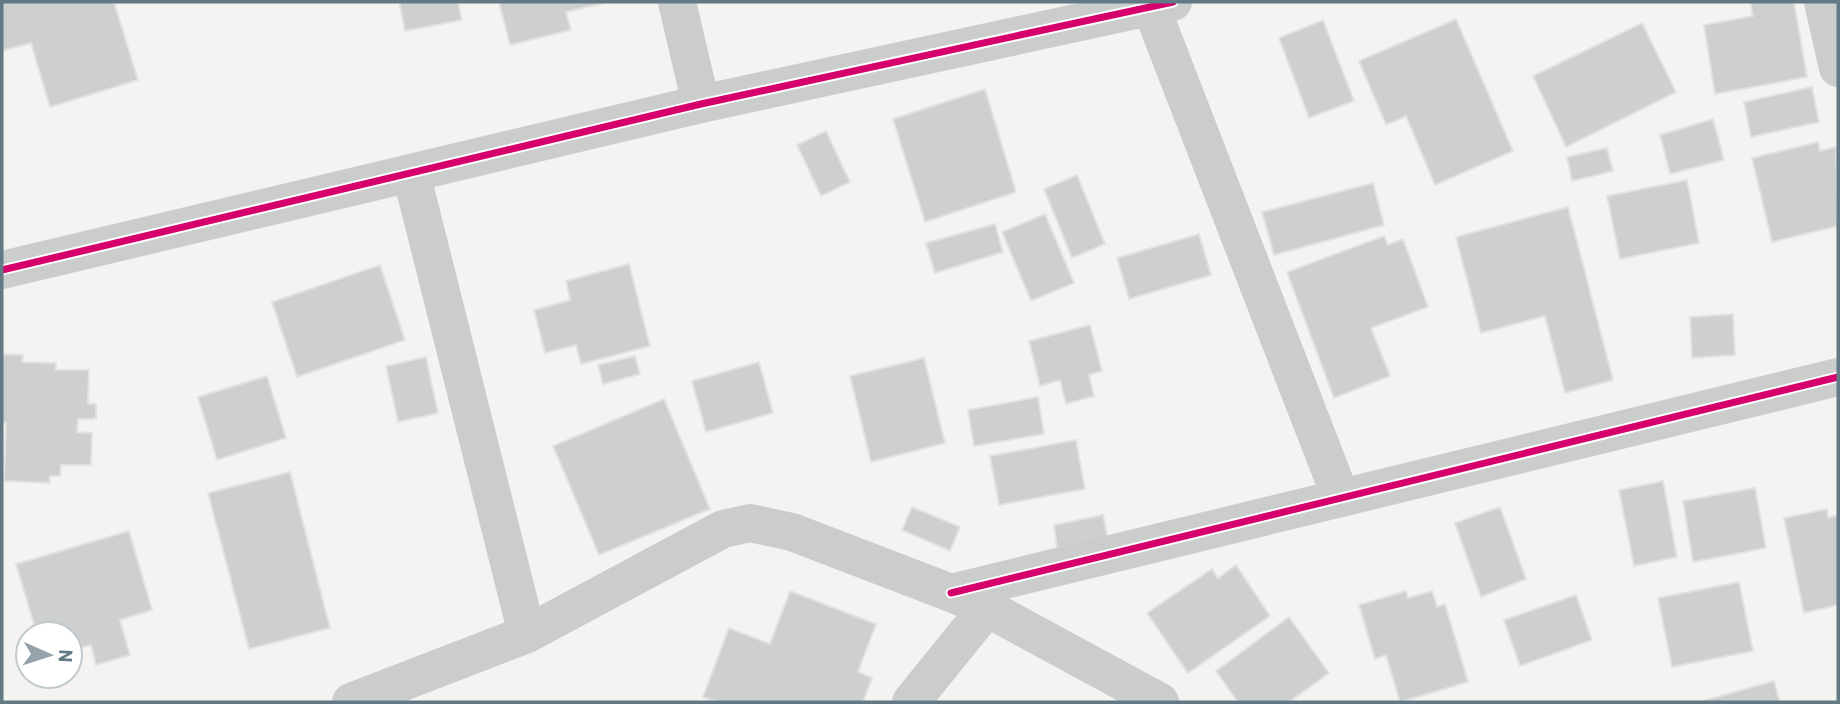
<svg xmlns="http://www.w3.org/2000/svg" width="1840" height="704" font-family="Barlow,sans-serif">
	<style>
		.building { fill: #cecfcf; stroke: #e3e2e1; stroke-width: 2 }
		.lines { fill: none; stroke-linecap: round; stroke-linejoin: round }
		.minor { stroke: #cbcccc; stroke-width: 38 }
		.cycleway-casing { stroke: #fff; stroke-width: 11 }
		.cycleway { stroke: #d6006c; stroke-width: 7 }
	</style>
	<rect width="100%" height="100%" fill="#f4f3f1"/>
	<!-- building -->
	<g class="building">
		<path d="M 2,2 L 114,2 L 138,80 L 50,107 L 31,43 L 2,51 Z"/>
		<path d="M 399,2 L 458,2 L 462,20 L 405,31 Z"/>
		<path d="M 499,2 L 609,2 L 566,12 L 571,30 L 510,45 Z"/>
		<path d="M 1750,2 L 1794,2 L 1807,77 L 1715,94 L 1704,25 L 1753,16 Z"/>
		<path d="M 1456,19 L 1513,151 L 1435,185 L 1406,116 L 1386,125 L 1359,61 Z"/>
		<path d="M 1323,20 L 1354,101 L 1309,118 L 1279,38 Z"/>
		<path d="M 1642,23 L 1676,92 L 1566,147 L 1533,76 Z"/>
		<path d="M 1812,87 L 1819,122 L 1751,137 L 1744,102 Z"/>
		<path d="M 985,89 L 1016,192 L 925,222 L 893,119 Z"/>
		<path d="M 1713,119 L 1724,160 L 1670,174 L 1660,135 Z"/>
		<path d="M 826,131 L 850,182 L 821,196 L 797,145 Z"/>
		<path d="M 1818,142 L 1820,151 L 1836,147 L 1838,226 L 1772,242 L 1752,158 Z"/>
		<path d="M 1607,148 L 1613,171 L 1572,181 L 1567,157 Z"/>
		<path d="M 1077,175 L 1105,244 L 1072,258 L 1044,189 Z"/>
		<path d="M 1687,180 L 1699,243 L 1620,259 L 1607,196 Z"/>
		<path d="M 1373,183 L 1384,225 L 1274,255 L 1262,212 Z"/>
		<path d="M 1568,207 L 1613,380 L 1565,393 L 1545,316 L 1481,333 L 1456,237 Z"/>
		<path d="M 1045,214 L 1074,283 L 1031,301 L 1002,232 Z"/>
		<path d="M 995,224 L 1003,252 L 935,273 L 926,243 Z"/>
		<path d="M 1199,234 L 1211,275 L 1129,299 L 1117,258 Z"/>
		<path d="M 1384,236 L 1388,245 L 1403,239 L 1428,307 L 1371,328 L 1390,376 L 1334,398 L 1287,272 Z"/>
		<path d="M 629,264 L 650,346 L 581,364 L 576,345 L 545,353 L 534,310 L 570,300 L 566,281 Z"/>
		<path d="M 380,265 L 405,340 L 297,377 L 272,302 Z"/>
		<path d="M 1733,314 L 1735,355 L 1692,358 L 1690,317 Z"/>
		<path d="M 1090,325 L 1102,371 L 1089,375 L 1094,396 L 1066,404 L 1060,380 L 1040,386 L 1029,341 Z"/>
		<path d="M 2,354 L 23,355 L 22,362 L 56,363 L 56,370 L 89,370 L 88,404 L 96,404 L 96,419 L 78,419 L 77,432 L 92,433 L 91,465 L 61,465 L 60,476 L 50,476 L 50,483 L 4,481 L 6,423 L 2,423 Z"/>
		<path d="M 635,356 L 640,374 L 603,384 L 598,365 Z"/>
		<path d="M 426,357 L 438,413 L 398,422 L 386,366 Z"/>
		<path d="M 924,358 L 945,443 L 871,462 L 850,376 Z"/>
		<path d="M 759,362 L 773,413 L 706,432 L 692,381 Z"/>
		<path d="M 267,376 L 286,438 L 217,460 L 198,397 Z"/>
		<path d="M 1038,397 L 1044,434 L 974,446 L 968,410 Z"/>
		<path d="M 664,399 L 710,509 L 599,555 L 553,446 Z"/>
		<path d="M 1076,440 L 1085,489 L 999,505 L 990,456 Z"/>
		<path d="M 290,472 L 330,628 L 249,649 L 208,493 Z"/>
		<path d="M 1663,481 L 1677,557 L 1634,566 L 1619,490 Z"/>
		<path d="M 1755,488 L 1766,548 L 1693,562 L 1683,501 Z"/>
		<path d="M 912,507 L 960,527 L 950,551 L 902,530 Z"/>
		<path d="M 1500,507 L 1526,579 L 1481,597 L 1455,523 Z"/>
		<path d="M 1827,509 L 1828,517 L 1838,515 L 1838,605 L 1804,613 L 1784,518 Z"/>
		<path d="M 1103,515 L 1108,539 L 1057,548 L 1054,525 Z"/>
		<path d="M 129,531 L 152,610 L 120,620 L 130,655 L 96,665 L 91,645 L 70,651 L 70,634 L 37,634 L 16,564 Z"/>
		<path d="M 1236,565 L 1270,616 L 1188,673 L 1147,613 L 1212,569 L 1218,578 Z"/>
		<path d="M 1739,582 L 1753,651 L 1672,667 L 1658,598 Z"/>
		<path d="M 790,591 L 876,624 L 858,672 L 872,678 L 863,702 L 718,702 L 703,697 L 729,628 L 770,644 Z"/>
		<path d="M 1406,591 L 1408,598 L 1432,591 L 1437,607 L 1445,604 L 1468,682 L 1400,702 L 1386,655 L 1375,659 L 1359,605 Z"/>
		<path d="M 1576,595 L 1592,640 L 1520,666 L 1504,620 Z"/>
		<path d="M 1289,617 L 1329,673 L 1289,702 L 1238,702 L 1216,671 Z"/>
		<path d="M 1774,681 L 1780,702 L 1699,702 Z"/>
	</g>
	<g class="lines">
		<!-- minor -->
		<g class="minor">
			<path d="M 677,2 L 701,104"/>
			<path d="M 1823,2 L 1838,68"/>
			<path d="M 1151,7 L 1341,498"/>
			<path d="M 411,173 L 527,634"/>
			<path d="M 2,270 L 701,104 L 1173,2"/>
			<path d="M 951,593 L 1838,377"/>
			<path d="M 351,702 L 527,634 L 723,529 L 750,523 L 792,532 L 951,593 L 987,608 L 1160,702"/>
			<path d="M 911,702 L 987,608"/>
		</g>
		<defs>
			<g id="cycleway">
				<path d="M 2,270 L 701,104 L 1173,2"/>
				<path d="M 951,593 L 1838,377"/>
			</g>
		</defs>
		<!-- cycleway casing -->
		<use href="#cycleway" class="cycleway-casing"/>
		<!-- cycleway -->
		<use href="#cycleway" class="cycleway"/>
	</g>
	<!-- border -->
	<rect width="1840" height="704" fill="none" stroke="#617a84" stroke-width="7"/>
	<!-- north arrow -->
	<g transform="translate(49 655) rotate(93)"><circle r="33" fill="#ffffff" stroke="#c0cace" stroke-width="2"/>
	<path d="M0-5L12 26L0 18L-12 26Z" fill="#94a4aa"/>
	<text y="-10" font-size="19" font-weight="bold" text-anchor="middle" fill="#617a84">N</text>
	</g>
</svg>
